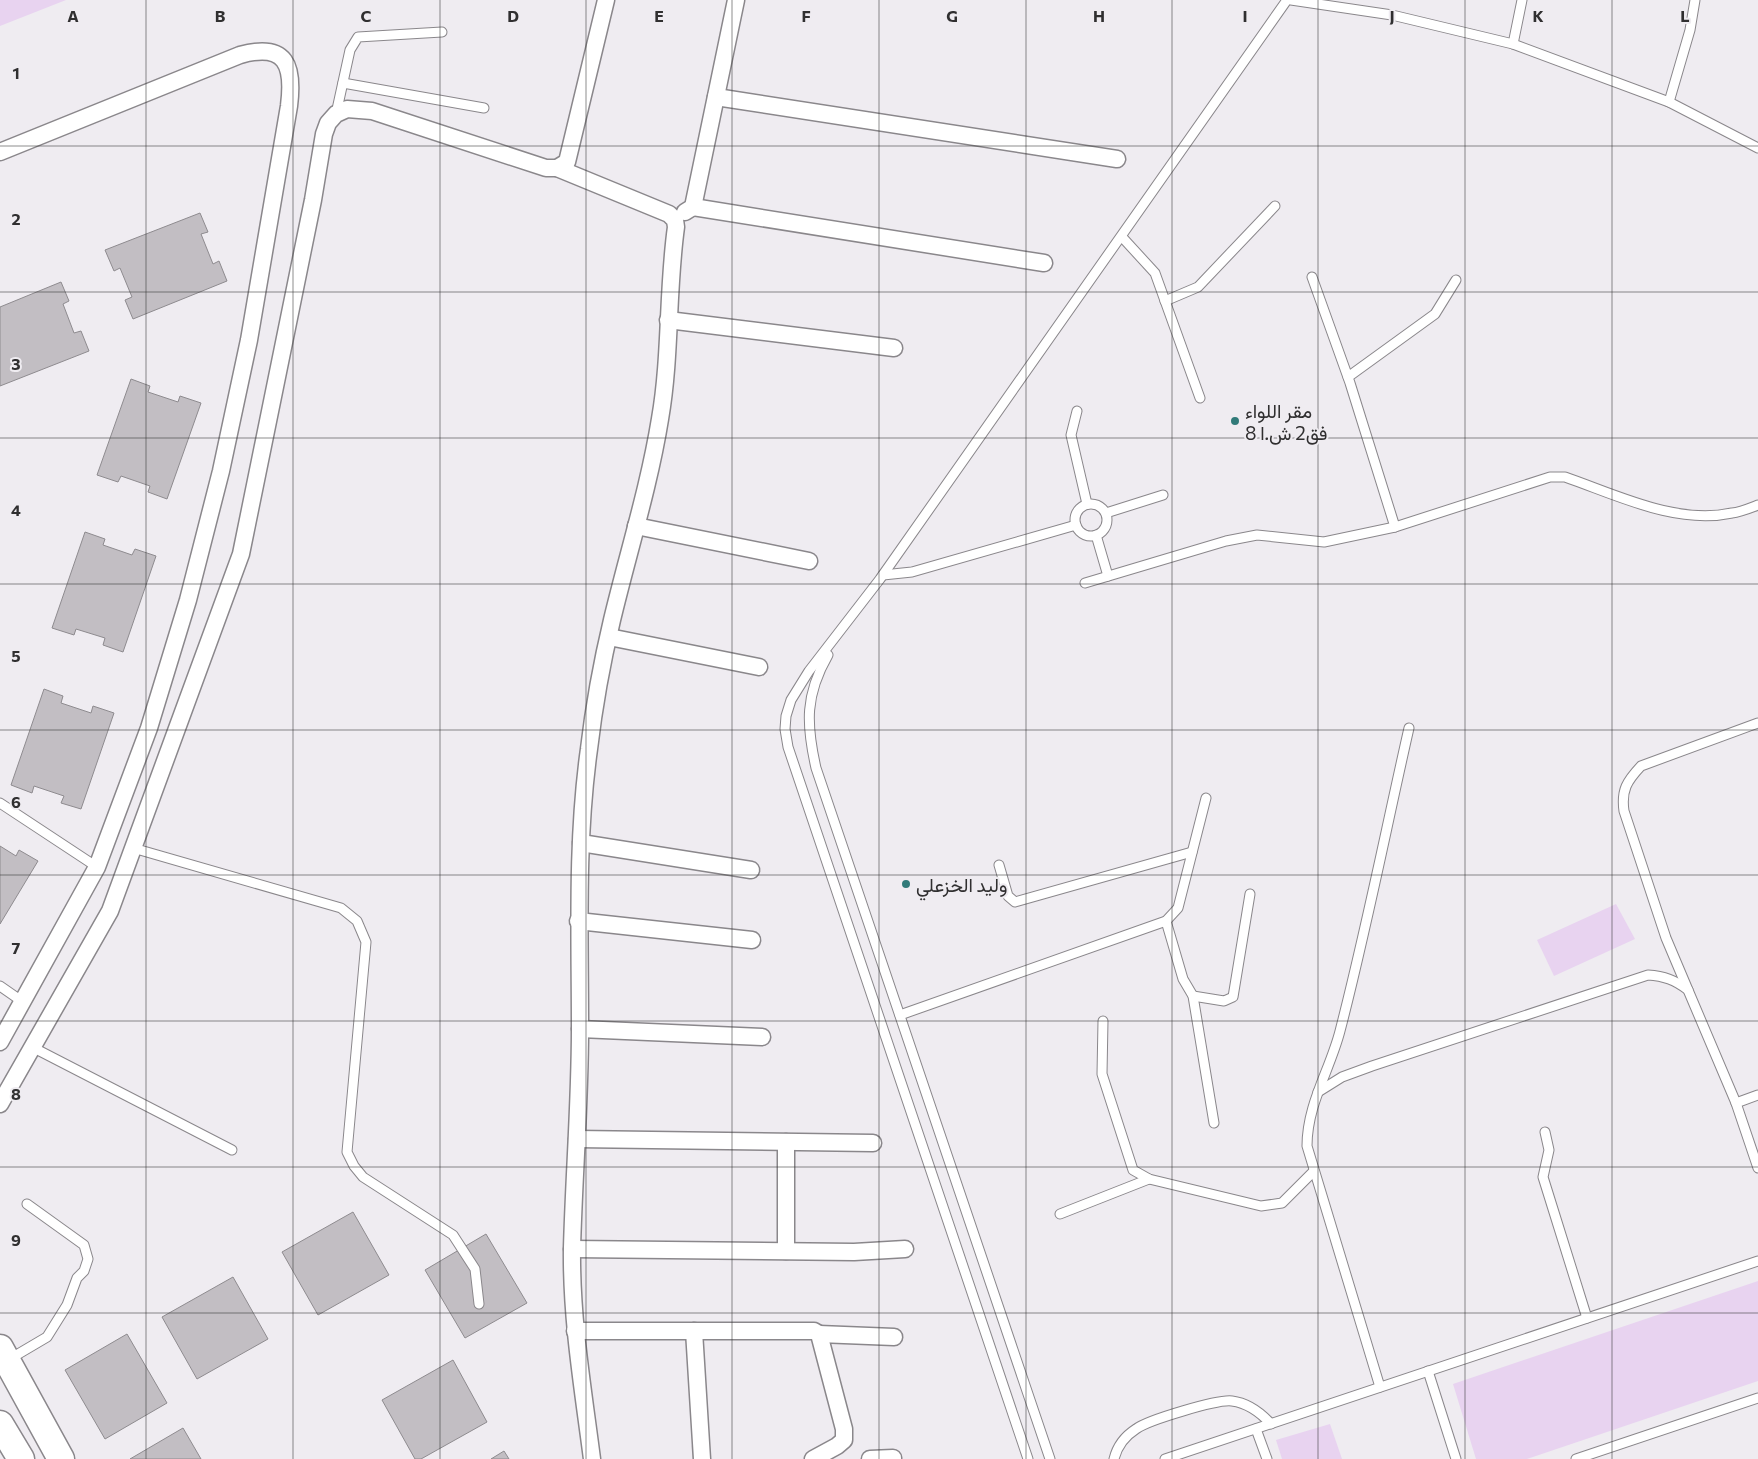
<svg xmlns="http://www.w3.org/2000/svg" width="1758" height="1459" font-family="Commissioner,Vazirmatn,sans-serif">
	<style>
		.green { fill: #e8d3f0 }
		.building { fill: #c2bec3; stroke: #8e8b8f }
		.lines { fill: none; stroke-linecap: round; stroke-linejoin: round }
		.service-casing { stroke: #8a878b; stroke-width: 11 }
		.minor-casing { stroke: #8a878b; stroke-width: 19 }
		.primary-casing { stroke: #8a878b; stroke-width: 29 }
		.service { stroke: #fff; stroke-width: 9 }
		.minor { stroke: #fff; stroke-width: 16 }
		.primary { stroke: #fff; stroke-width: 26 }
		.grid { fill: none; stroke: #302f30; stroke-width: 1; stroke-opacity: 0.55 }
		.poi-dot { fill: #317a79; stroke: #efecf1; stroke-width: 2 }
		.labels { text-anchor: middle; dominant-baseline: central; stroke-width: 4; stroke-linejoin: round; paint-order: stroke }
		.poi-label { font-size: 19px; fill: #302f30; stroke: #efecf1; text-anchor: start }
		.grid-label { font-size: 16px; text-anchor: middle; font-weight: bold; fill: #302f30; stroke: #efecf1; stroke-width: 4; stroke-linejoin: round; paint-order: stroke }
	</style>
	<rect width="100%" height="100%" fill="#efecf1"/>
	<!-- green -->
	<g class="green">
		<path d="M 0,0 L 66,0 L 0,26 Z"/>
		<path d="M 1616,904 L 1635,939 L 1554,976 L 1537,940 Z"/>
		<path d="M 1758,1281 L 1758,1381 L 1527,1459 L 1476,1459 L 1453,1384 Z"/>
		<path d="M 1330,1424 L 1342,1459 L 1282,1459 L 1276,1440 Z"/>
	</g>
	<!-- building -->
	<g class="building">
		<path d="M 200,213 L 208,232 L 201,234 L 213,264 L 219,261 L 227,281 L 133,319 L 125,300 L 132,297 L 120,268 L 114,271 L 105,250 Z"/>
		<path d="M 61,282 L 69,301 L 63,304 L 74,333 L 81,331 L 89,351 L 0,386 L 0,307 Z"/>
		<path d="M 131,379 L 150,386 L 148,392 L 178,402 L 180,396 L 201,403 L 167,499 L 148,492 L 150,486 L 121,476 L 118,482 L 97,475 Z"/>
		<path d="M 85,532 L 105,539 L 103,545 L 132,555 L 135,549 L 156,556 L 123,652 L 103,645 L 105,638 L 76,629 L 74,635 L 52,628 Z"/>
		<path d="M 44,689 L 63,696 L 61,703 L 91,713 L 93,706 L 114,713 L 81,809 L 61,803 L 64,796 L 34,786 L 32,793 L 11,785 Z"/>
		<path d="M 0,846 L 16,856 L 19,850 L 38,861 L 0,924 Z"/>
		<path d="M 353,1212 L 389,1275 L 318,1315 L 282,1252 Z"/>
		<path d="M 486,1234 L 527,1303 L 465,1338 L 425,1270 Z"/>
		<path d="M 233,1277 L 268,1339 L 197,1379 L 162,1317 Z"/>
		<path d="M 127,1334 L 167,1403 L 105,1439 L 65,1370 Z"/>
		<path d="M 453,1360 L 487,1422 L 421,1459 L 415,1459 L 382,1400 Z"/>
		<path d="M 183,1428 L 201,1459 L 130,1459 Z"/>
		<path d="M 504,1451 L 509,1459 L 491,1459 Z"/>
	</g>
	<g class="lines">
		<defs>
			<g id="service">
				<path d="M 1291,0 L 1392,15 L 1513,44 L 1669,102 L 1758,148"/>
				<path d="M 1513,44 L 1522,0"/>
				<path d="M 343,83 L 484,108"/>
				<path d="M 1669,102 L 1690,30 L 1695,0"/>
				<path d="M 336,114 L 350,50 L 358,37 L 442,32"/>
				<path d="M 1122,237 L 1155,273 L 1200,398"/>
				<path d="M 1312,277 L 1350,383 L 1395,527"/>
				<path d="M 1165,301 L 1198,287 L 1275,206"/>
				<path d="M 1348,377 L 1435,314 L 1456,280"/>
				<path d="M 1077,411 L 1071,435 L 1087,504"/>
				<circle cx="1091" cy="520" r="16"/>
				<path d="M 1106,513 L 1163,495"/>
				<path d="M 1096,535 L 1108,576"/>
				<path d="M 883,575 L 912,572 L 1076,525"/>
				<path d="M 1085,583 L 1226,541 L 1257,535 L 1324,542 L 1395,527 L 1550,477 L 1565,477 C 1617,495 1676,525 1732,513 C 1741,512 1750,508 1758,505"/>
				<path d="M 828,655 C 805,695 806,724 816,768 L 1050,1459"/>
				<path d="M 0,803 L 97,867"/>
				<path d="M 133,848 L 341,908 L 357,921 L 366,942 L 347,1152 L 354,1166 L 363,1177 L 453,1235 L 475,1269 L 479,1304"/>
				<path d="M 999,865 L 1008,896 L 1015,902 L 1192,852"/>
				<path d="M 1166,921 L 1183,979 L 1193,996 L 1214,1123"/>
				<path d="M 0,986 L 23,1002"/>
				<path d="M 1688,990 L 1666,938 L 1624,811 C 1621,790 1627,781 1641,766 L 1758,723"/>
				<path d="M 1193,996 L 1224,1001 L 1233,997 L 1250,894"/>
				<path d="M 900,1015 L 1166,921 L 1178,908 L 1206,798"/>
				<path d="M 1103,1021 L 1102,1074 L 1133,1170 L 1149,1179 L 1261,1206 L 1282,1203 L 1314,1171"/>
				<path d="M 32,1047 L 232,1150"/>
				<path d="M 1318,1092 L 1342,1077 L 1372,1066 L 1648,975 C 1664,976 1675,980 1688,990 L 1736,1103 L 1758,1168"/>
				<path d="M 1736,1103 L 1758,1095"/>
				<path d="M 1545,1132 L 1549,1150 L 1543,1177 L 1587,1318"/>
				<path d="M 1060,1214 L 1149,1179"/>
				<path d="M 8,1360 L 47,1337 L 67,1305 L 77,1278 L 84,1271 L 88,1259 L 84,1245 L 27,1204"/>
				<path d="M 1428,1371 L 1456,1459"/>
				<path d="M 1380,1387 L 1307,1146 C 1307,1104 1330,1070 1340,1031 C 1366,931 1386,829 1409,728"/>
				<path d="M 1256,1429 L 1267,1459"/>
				<path d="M 1028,1459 L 788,747 L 785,729 L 786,716 L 791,700 L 809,671 L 880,579 L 1287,0"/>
				<path d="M 1114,1459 C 1117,1447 1125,1436 1136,1429 C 1148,1420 1218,1399 1232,1401 C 1248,1403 1260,1412 1271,1424"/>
				<path d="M 1165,1459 L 1758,1261"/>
				<path d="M 1576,1459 L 1758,1398"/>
			</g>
			<g id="minor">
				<path d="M 716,97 L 1117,159"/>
				<path d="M 0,152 L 240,55 C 287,42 294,66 289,106 L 249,340 L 221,471 L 188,600 L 149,728 L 97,867 L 0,1042"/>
				<path d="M 557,168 L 669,214 L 675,220 L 676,227 C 667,291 671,356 660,419 C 649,487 628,553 612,620 C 602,662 594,706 589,749 C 576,842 580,936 580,1029 C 580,1102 574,1175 572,1248 C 571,1319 583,1389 592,1459"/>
				<path d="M 693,207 L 1044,263"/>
				<path d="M 685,212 L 693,207 L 736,0"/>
				<path d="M 668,320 L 894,348"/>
				<path d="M 636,526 L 809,561"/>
				<path d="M 609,637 L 759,667"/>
				<path d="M 581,843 L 751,870"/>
				<path d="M 578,921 L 752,940"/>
				<path d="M 580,1029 L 762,1037"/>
				<path d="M 0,1104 L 110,911 L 241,554 L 313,200 L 324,134 L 328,123 L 336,114 L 347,109 L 372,111 L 546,168 L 557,168 L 567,162 L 606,0"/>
				<path d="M 577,1139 L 873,1143"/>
				<path d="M 572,1249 L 854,1252 L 905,1249"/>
				<path d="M 786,1251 L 786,1142"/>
				<path d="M 575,1331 L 814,1331 L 819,1334 L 844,1429 L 844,1440 L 837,1446 L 813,1459"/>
				<path d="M 694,1331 L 702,1459"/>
				<path d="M 819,1334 L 894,1337"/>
				<path d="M 870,1459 L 893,1458"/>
			</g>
			<g id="primary">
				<path d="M 0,1348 L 61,1459"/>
				<path d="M 0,1424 L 21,1459"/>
			</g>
		</defs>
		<!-- service casing -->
		<use href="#service" class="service-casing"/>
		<!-- minor casing -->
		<use href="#minor" class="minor-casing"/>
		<!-- primary casing -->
		<use href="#primary" class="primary-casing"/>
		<!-- service -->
		<use href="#service" class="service"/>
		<!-- minor -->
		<use href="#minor" class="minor"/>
		<!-- primary -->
		<use href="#primary" class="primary"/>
	</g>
	<!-- grid -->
	<path class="grid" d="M 146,0 L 146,1459M 293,0 L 293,1459M 440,0 L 440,1459M 586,0 L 586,1459M 732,0 L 732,1459M 879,0 L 879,1459M 1026,0 L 1026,1459M 1172,0 L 1172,1459M 1318,0 L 1318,1459M 1465,0 L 1465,1459M 1612,0 L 1612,1459M 0,146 L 1758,146M 0,292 L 1758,292M 0,438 L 1758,438M 0,584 L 1758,584M 0,730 L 1758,730M 0,875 L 1758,875M 0,1021 L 1758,1021M 0,1167 L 1758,1167M 0,1313 L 1758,1313"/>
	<!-- markers -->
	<g class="poi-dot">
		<circle cx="1235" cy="421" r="5"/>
		<circle cx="906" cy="884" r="5"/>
	</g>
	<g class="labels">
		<!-- poi labels -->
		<g class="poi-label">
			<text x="1245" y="410">مقر اللواء<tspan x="1245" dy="22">8 فق2 ش.ا</tspan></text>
			<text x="916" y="884">وليد الخزعلي</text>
		</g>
	</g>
	<g class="grid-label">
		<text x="73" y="22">A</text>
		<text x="220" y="22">B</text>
		<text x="366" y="22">C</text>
		<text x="513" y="22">D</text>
		<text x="659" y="22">E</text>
		<text x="806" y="22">F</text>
		<text x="952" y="22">G</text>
		<text x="1099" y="22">H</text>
		<text x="1245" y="22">I</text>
		<text x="1392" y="22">J</text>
		<text x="1538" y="22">K</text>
		<text x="1685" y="22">L</text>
		<text x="16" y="79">1</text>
		<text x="16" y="225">2</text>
		<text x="16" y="370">3</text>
		<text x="16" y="516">4</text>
		<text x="16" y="662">5</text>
		<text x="16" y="808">6</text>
		<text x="16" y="954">7</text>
		<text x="16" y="1100">8</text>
		<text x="16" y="1246">9</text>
	</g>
</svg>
